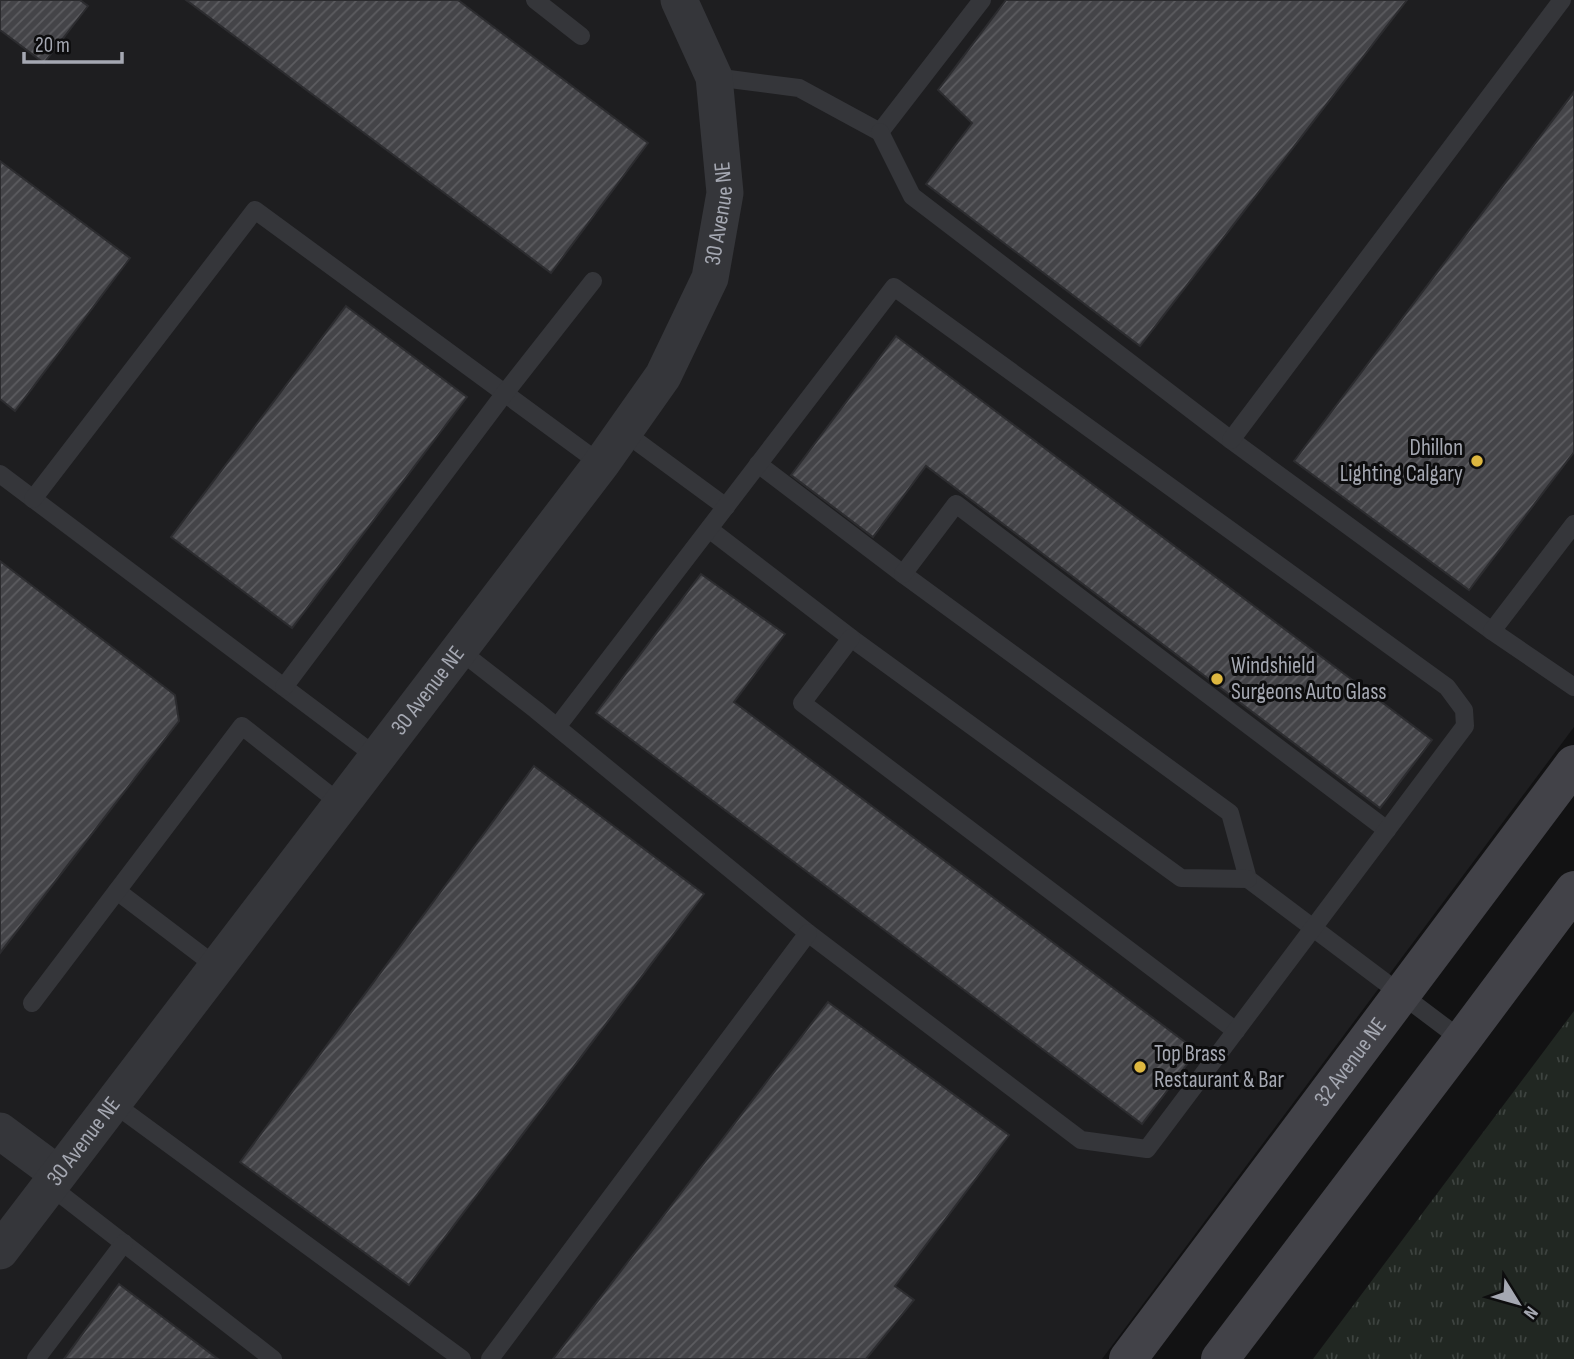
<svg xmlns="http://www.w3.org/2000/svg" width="1574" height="1359" font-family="'Sofia Sans Condensed',sans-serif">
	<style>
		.built { fill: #1e1e20 }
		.grass { fill: url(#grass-tufts) }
		.building { fill: url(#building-hatch); stroke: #2c2c2f; stroke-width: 2 }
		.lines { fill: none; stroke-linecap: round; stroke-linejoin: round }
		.lane { stroke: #35363a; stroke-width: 18 }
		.street { stroke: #35363a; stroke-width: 37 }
		.secondary { stroke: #424248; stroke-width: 38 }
		.poi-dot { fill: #ddb740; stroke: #0d0d0e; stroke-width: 2.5 }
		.labels { text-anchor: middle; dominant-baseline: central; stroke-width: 6; stroke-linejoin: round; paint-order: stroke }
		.street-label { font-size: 23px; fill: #a5a8b2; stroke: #0d0d0e }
		.poi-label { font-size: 23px; fill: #a5a8b2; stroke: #0d0d0e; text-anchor: start }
	</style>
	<defs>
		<pattern id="grass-tufts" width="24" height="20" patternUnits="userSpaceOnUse" patternTransform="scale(1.75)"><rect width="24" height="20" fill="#212722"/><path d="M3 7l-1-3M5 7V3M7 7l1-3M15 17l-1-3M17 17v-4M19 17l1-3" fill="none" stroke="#3e4440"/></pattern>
		<pattern id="building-hatch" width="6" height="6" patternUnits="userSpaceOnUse" patternTransform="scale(1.75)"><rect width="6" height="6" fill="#444448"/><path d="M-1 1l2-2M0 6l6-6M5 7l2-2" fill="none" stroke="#5c5c60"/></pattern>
	</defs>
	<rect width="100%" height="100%" fill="#121213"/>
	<!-- built -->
	<path class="built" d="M 0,0 L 1574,0 L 1574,727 L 1102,1359 L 0,1359 Z"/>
	<!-- grass -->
	<path class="grass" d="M 1574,1011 L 1574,1359 L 1313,1359 Z"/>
	<!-- building -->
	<g class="building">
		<path d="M 0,0 L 80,0 L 88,6 L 44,63 L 0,30 Z"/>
		<path d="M 186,0 L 458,0 L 648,143 L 551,273 Z"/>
		<path d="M 1006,0 L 1407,0 L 1140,346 L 926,184 L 972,123 L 938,90 Z"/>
		<path d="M 1574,92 L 1574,452 L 1469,590 L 1294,461 Z"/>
		<path d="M 0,161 L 130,258 L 15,411 L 0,399 Z"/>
		<path d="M 346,306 L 467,397 L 292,628 L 171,537 Z"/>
		<path d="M 896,336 L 1432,740 L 1380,808 L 926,466 L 873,537 L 791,475 Z"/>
		<path d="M 0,561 L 175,695 L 179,721 L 0,953 Z"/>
		<path d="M 701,574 L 785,634 L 734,702 L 1197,1051 L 1142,1124 L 596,713 Z"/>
		<path d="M 534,766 L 704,894 L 409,1285 L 240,1162 Z"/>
		<path d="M 828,1002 L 1009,1135 L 895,1286 L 914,1300 L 866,1359 L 553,1359 Z"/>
		<path d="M 119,1284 L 218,1359 L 64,1359 Z"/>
	</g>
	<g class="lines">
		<!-- lane -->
		<g class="lane">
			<path d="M 535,0 L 581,36"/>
			<path d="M 714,77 L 799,88 L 880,132 L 982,0"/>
			<path d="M 880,132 L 912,196 L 1231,440 L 1492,631"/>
			<path d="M 624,432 L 726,507"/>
			<path d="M 1231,440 L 1562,0"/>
			<path d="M 758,464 L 903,574 L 1230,813 L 1248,879 L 1462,1040"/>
			<path d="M 0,474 L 377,757"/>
			<path d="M 33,499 L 255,210 L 601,464"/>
			<path d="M 1574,524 L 1492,631 L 1574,687"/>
			<path d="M 709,529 L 851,638 L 1181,878 L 1248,879"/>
			<path d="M 903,574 L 956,504 L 1387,830"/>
			<path d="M 851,638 L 802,703 L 1236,1031"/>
			<path d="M 459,650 L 536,710 L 808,933 L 1081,1140 L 1147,1149 L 1465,726 L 1464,710 L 1447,687 L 894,287 L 557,727"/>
			<path d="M 284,687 L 505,393 L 593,281"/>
			<path d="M 117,891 L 217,967"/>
			<path d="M 32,1003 L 242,726 L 341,804"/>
			<path d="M 113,1103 L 462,1359"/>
			<path d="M 50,1186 L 273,1359"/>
			<path d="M 36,1359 L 124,1243"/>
			<path d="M 490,1359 L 808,933"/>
		</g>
		<!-- street -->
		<g class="street">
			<path d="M 0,1131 L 58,1174"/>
			<path id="s1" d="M 0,1251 L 601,464 L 663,376 L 710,278 L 725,193 L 714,77 L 679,0"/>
		</g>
		<!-- secondary -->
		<g class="secondary">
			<path id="s2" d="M 1128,1359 L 1574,764"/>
			<path d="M 1220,1359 L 1462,1040 L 1574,890"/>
		</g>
	</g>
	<!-- markers -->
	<g class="poi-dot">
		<circle cx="1477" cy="461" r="7"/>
		<circle cx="1217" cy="679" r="7"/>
		<circle cx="1140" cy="1067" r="7"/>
	</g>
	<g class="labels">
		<!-- street labels -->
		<g class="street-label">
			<text stroke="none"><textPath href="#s1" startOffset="1272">30 Avenue NE</textPath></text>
			<text stroke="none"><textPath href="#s1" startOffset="705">30 Avenue NE</textPath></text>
			<text stroke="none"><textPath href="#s2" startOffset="371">32 Avenue NE</textPath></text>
			<text stroke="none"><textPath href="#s1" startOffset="138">30 Avenue NE</textPath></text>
		</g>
		<!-- poi labels -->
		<g class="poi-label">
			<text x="1463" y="448" text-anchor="end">Dhillon<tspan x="1463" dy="26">Lighting Calgary</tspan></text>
			<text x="1231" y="666">Windshield<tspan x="1231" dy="26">Surgeons Auto Glass</tspan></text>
			<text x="1154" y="1054">Top Brass<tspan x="1154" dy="26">Restaurant &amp; Bar</tspan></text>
		</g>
	</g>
	<!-- north arrow -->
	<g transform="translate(1518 1303) rotate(127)" stroke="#0d0d0e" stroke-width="5" paint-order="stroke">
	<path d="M0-5L12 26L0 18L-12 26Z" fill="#a5a8b2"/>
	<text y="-10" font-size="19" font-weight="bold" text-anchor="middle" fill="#a5a8b2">N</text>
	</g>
	<!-- scale -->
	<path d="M24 52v10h98v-10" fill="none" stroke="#a5a8b2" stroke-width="3.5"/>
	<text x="35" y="52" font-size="21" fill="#a5a8b2" stroke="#0d0d0e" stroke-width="5" paint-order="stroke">20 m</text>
</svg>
